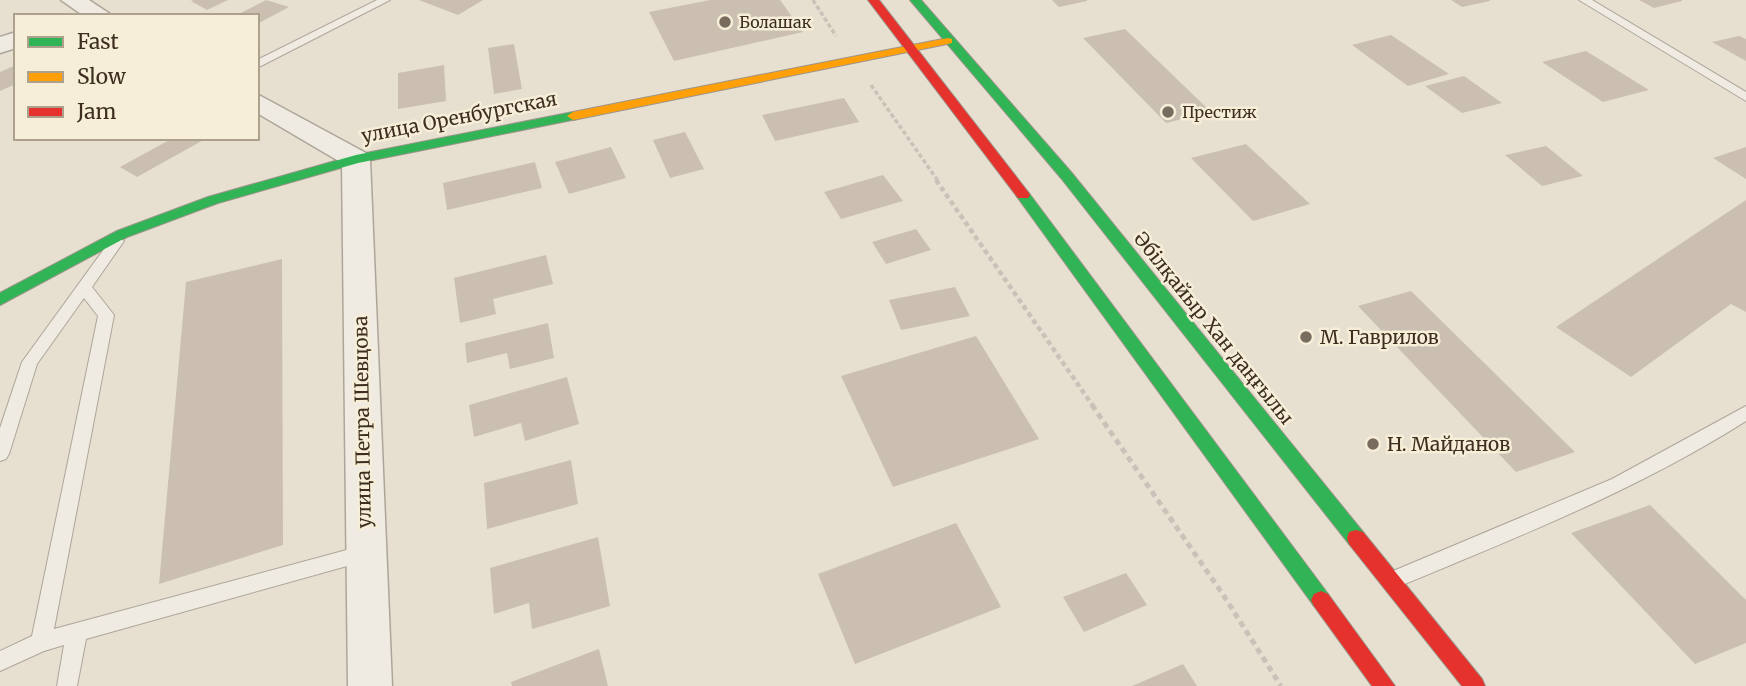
<svg xmlns="http://www.w3.org/2000/svg" width="1746" height="686" font-family="Merriweather,serif">
	<style>
		.building { fill: #cbbfb2 }
		.lines { fill: none; stroke-linecap: round; stroke-linejoin: round }
		.lane-casing { stroke: #ada599; stroke-width: 2 }
		.street-casing { stroke: #ada599; stroke-width: 3 }
		.fast-casing { stroke: #9c958a; stroke-width: 2 }
		.slow-casing { stroke: #9c958a; stroke-width: 2 }
		.jam-casing { stroke: #9c958a; stroke-width: 2 }
		.path-far2 { stroke: #c8c2b9; stroke-width: 3.5; stroke-dasharray: 4.5 2.5; stroke-linecap: butt }
		.path-far1 { stroke: #c8c2b9; stroke-width: 4.5; stroke-dasharray: 5 3.5; stroke-linecap: butt }
		.path { stroke: #c8c2b9; stroke-width: 5; stroke-dasharray: 6 4.5; stroke-linecap: butt }
		.lane { fill: #efebe3; fill-rule: evenodd }
		.street { fill: #efebe3; fill-rule: evenodd }
		.fast { fill: #30b455; fill-rule: evenodd }
		.slow { fill: #ff9f0a; fill-rule: evenodd }
		.jam { fill: #e5322d; fill-rule: evenodd }
		.poi-dot { fill: #786c5e; stroke: #f7eed8; stroke-width: 2.5 }
		.labels { text-anchor: middle; dominant-baseline: central; stroke-width: 5; stroke-linejoin: round; paint-order: stroke }
		.far-poi-label { font-size: 16px; fill: #3d2e20; stroke: #f7eed8; text-anchor: start }
		.street-label { font-size: 19px; fill: #3d2e20; stroke: #f7eed8 }
		.poi-label { font-size: 19px; fill: #3d2e20; stroke: #f7eed8; text-anchor: start }
	</style>
	<rect width="100%" height="100%" fill="#e7e0d1"/>
	<!-- building -->
	<g class="building">
		<path d="M 193,0 L 228,0 L 207,10 L 191,1 Z"/>
		<path d="M 266,0 L 289,7 L 257,24 L 257,16 L 235,16 Z"/>
		<path d="M 419,0 L 483,0 L 458,15 Z"/>
		<path d="M 710,0 L 780,0 L 803,32 L 674,61 L 649,12 Z"/>
		<path d="M 1052,0 L 1087,0 L 1087,1 L 1059,7 Z"/>
		<path d="M 1451,0 L 1490,0 L 1490,1 L 1462,7 Z"/>
		<path d="M 1639,0 L 1682,0 L 1682,1 L 1654,8 Z"/>
		<path d="M 1125,29 L 1211,112 L 1166,123 L 1083,38 Z"/>
		<path d="M 1391,35 L 1449,74 L 1408,86 L 1352,45 Z"/>
		<path d="M 1739,36 L 1746,39 L 1746,61 L 1712,42 Z"/>
		<path d="M 514,44 L 522,89 L 494,94 L 488,48 Z"/>
		<path d="M 1586,51 L 1649,90 L 1603,102 L 1542,62 Z"/>
		<path d="M 16,65 L 16,84 L 0,91 L 0,72 Z"/>
		<path d="M 444,65 L 446,101 L 398,109 L 398,73 Z"/>
		<path d="M 1464,76 L 1502,103 L 1462,113 L 1425,86 Z"/>
		<path d="M 844,98 L 859,122 L 775,141 L 762,115 Z"/>
		<path d="M 685,132 L 704,169 L 670,178 L 653,140 Z"/>
		<path d="M 173,138 L 207,138 L 137,177 L 120,167 Z"/>
		<path d="M 1246,144 L 1310,204 L 1253,221 L 1191,158 Z"/>
		<path d="M 1546,146 L 1583,176 L 1542,186 L 1505,155 Z"/>
		<path d="M 611,147 L 626,178 L 569,194 L 555,162 Z"/>
		<path d="M 1746,147 L 1746,179 L 1713,158 Z"/>
		<path d="M 535,162 L 542,188 L 447,210 L 443,183 Z"/>
		<path d="M 883,175 L 903,201 L 841,219 L 824,192 Z"/>
		<path d="M 1746,200 L 1746,312 L 1731,304 L 1631,377 L 1556,327 Z"/>
		<path d="M 916,229 L 931,250 L 886,264 L 872,242 Z"/>
		<path d="M 546,255 L 553,284 L 493,299 L 496,314 L 460,323 L 454,278 Z"/>
		<path d="M 282,259 L 283,545 L 159,584 L 186,282 Z"/>
		<path d="M 955,287 L 970,316 L 901,330 L 889,300 Z"/>
		<path d="M 1411,291 L 1575,452 L 1516,472 L 1358,306 Z"/>
		<path d="M 548,323 L 554,358 L 510,369 L 507,353 L 467,363 L 465,343 Z"/>
		<path d="M 976,336 L 1039,439 L 893,487 L 841,376 Z"/>
		<path d="M 567,377 L 579,424 L 525,441 L 521,423 L 474,437 L 469,405 Z"/>
		<path d="M 571,460 L 578,504 L 487,529 L 484,483 Z"/>
		<path d="M 1650,505 L 1746,600 L 1746,643 L 1695,664 L 1571,533 Z"/>
		<path d="M 956,523 L 1001,607 L 855,664 L 818,574 Z"/>
		<path d="M 598,537 L 610,606 L 532,629 L 529,603 L 494,614 L 490,568 Z"/>
		<path d="M 1126,573 L 1147,605 L 1084,632 L 1063,597 Z"/>
		<path d="M 599,649 L 608,686 L 512,686 L 511,682 Z"/>
		<path d="M 1183,664 L 1197,686 L 1132,686 Z"/>
	</g>
	<g class="lines">
		<defs>
			<g id="lane">
				<path d="M 377,0 L 390,0 L 257,68 L 257,60 Z"/>
				<path d="M 1579,0 L 1592,0 L 1746,92 L 1746,101 Z"/>
				<path d="M 117,236 L 124,241 L 92,287 L 114,315 L 54,629 L 365,545 L 372,547 L 374,553 L 372,559 L 365,561 L 86,639 L 77,686 L 57,686 L 64,645 L 44,651 L 0,671 L 0,651 L 32,636 L 98,316 L 84,298 L 37,364 L 9,454 L 6,459 L 0,461 L 0,428 L 22,362 L 112,238 Z"/>
				<path d="M 1746,406 L 1746,421 C 1637,490 1518,537 1400,586 L 1393,589 L 1386,586 L 1383,580 L 1386,574 L 1612,479 Z"/>
			</g>
			<g id="street">
				<path d="M 61,0 L 89,0 L 113,16 L 84,16 Z"/>
				<path d="M 16,32 L 16,48 L 0,53 L 0,37 Z"/>
				<path d="M 257,94 L 366,153 L 370,159 L 392,686 L 348,686 L 342,163 L 257,113 Z"/>
			</g>
			<g id="fast">
				<path d="M 910,0 L 921,0 L 1071,172 L 1363,532 L 1365,538 L 1363,544 L 1356,546 L 1349,544 L 1061,178 Z"/>
				<path d="M 573,112 L 579,116 L 577,119 L 358,163 L 218,203 L 127,237 L 0,305 L 0,293 L 117,231 L 208,197 L 356,155 Z"/>
				<path d="M 1023,191 L 1028,192 L 1328,594 L 1331,600 L 1328,606 L 1321,609 L 1314,606 L 1018,198 L 1016,195 L 1018,192 Z"/>
			</g>
			<path id="slow" d="M 948,38 L 952,39 L 952,43 L 573,120 L 567,116 L 573,112 Z"/>
			<g id="jam">
				<path d="M 868,0 L 879,0 L 1028,192 L 1030,195 L 1028,198 L 1018,198 Z"/>
				<path d="M 1356,530 L 1363,532 L 1482,679 L 1485,686 L 1462,686 L 1349,544 L 1347,538 L 1349,532 Z"/>
				<path d="M 1321,591 L 1328,594 L 1395,686 L 1372,686 L 1314,606 L 1311,600 L 1314,594 Z"/>
			</g>
		</defs>
		<!-- lane casing -->
		<use href="#lane" class="lane-casing"/>
		<!-- street casing -->
		<use href="#street" class="street-casing"/>
		<!-- fast casing -->
		<use href="#fast" class="fast-casing"/>
		<!-- slow casing -->
		<use href="#slow" class="slow-casing"/>
		<!-- jam casing -->
		<use href="#jam" class="jam-casing"/>
		<!-- path-far2 -->
		<g class="path-far2">
			<path d="M 813,0 L 836,36"/>
			<path d="M 871,85 L 938,181"/>
		</g>
		<!-- path-far1 -->
		<path class="path-far1" d="M 936,180 L 1093,406"/>
		<!-- path -->
		<path class="path" d="M 1092,405 L 1222,593 L 1281,686"/>
		<!-- lane -->
		<use href="#lane" class="lane"/>
		<!-- street -->
		<use href="#street" class="street"/>
		<!-- fast -->
		<use href="#fast" class="fast"/>
		<!-- slow -->
		<use href="#slow" class="slow"/>
		<!-- jam -->
		<use href="#jam" class="jam"/>
	</g>
	<!-- markers -->
	<g class="poi-dot">
		<circle cx="725" cy="22" r="7"/>
		<circle cx="1168" cy="112" r="7"/>
		<circle cx="1306" cy="337" r="7"/>
		<circle cx="1373" cy="444" r="7"/>
	</g>
	<g class="labels">
		<!-- far-poi labels -->
		<g class="far-poi-label">
			<text x="739" y="22">Болашак</text>
			<text x="1182" y="112">Престиж</text>
		</g>
		<!-- street labels -->
		<g class="street-label">
			<text transform="translate(459 117) rotate(-11)">улица Оренбургская</text>
			<text transform="translate(1214 328) rotate(51)">Әбілқайыр Хан даңғылы</text>
			<text transform="translate(362 422) rotate(-91)">улица Петра Шевцова</text>
		</g>
		<!-- poi labels -->
		<g class="poi-label">
			<text x="1320" y="337">М. Гаврилов</text>
			<text x="1387" y="444">Н. Майданов</text>
		</g>
	</g>
	<!-- legend -->
	<rect x="14" y="14" width="245" height="126" fill="#f7eed8" stroke="#ada18e" stroke-width="2"/>
	<rect x="28" y="37" width="35" height="10" fill="#30b455" stroke="#ada18e" stroke-width="2"/>
	<text x="77" y="49" font-size="21" fill="#3d2e20">Fast</text>
	<rect x="28" y="72" width="35" height="10" fill="#ff9f0a" stroke="#ada18e" stroke-width="2"/>
	<text x="77" y="84" font-size="21" fill="#3d2e20">Slow</text>
	<rect x="28" y="107" width="35" height="10" fill="#e5322d" stroke="#ada18e" stroke-width="2"/>
	<text x="77" y="119" font-size="21" fill="#3d2e20">Jam</text>
</svg>
